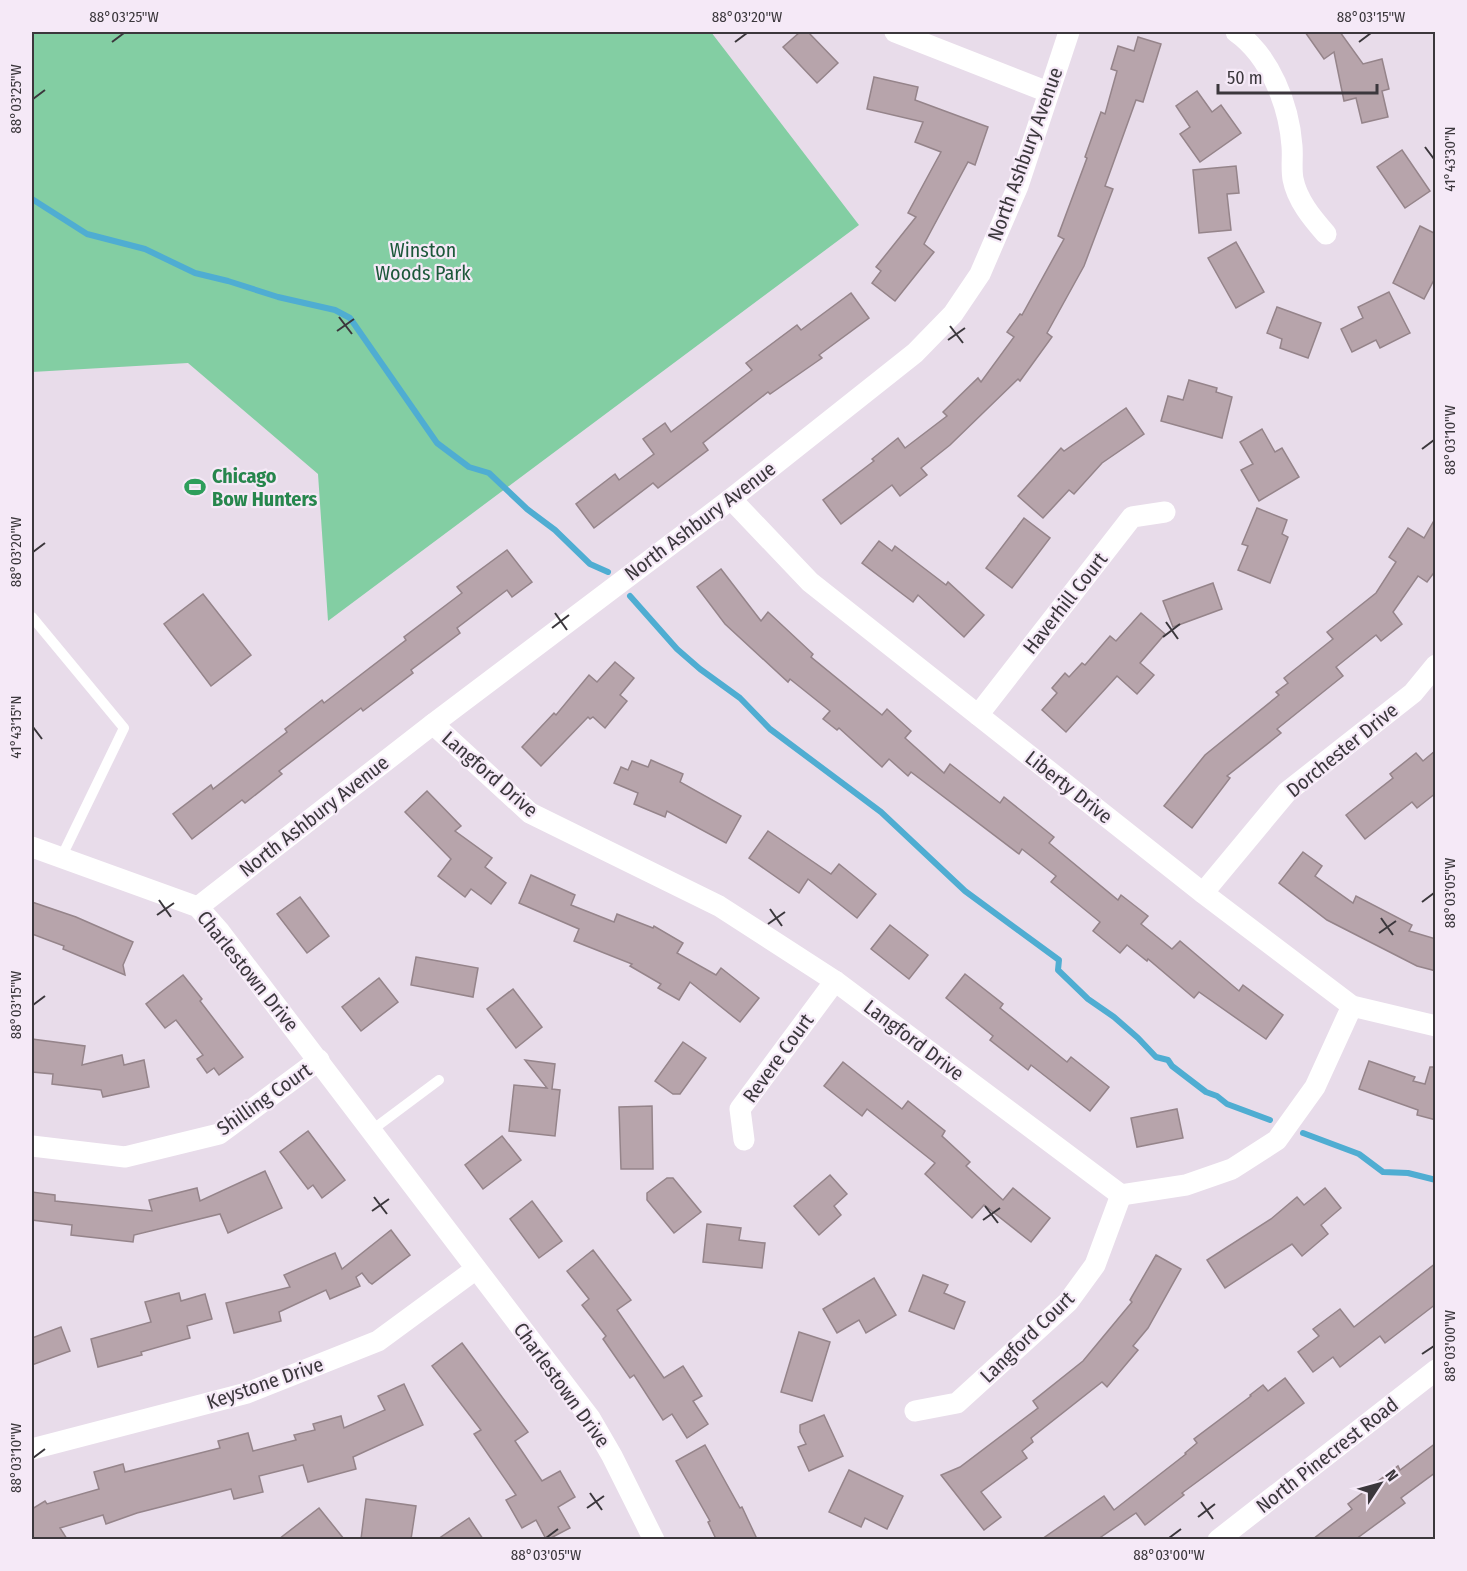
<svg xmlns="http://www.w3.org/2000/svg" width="1467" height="1571" font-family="'Fira Sans Condensed',sans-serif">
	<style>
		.green { fill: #83cea3 }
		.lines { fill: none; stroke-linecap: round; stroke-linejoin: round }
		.stream { stroke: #4fadd2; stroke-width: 6 }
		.building { fill: #b7a4ab; stroke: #95848a; stroke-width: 1.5 }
		.lane { stroke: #fff; stroke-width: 10 }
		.street { stroke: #fff; stroke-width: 21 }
		.ticks { fill: none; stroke: #3b373c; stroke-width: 2 }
		.labels { text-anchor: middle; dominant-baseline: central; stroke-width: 4.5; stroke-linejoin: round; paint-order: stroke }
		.street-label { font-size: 20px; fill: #3b373c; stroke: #f5e9f7 }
		.park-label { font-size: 20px; fill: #1c583a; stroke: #f5e9f7 }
		.leisure-label { font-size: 20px; font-weight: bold; fill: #27864d; stroke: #f5e9f7; text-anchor: start }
		.neatline { fill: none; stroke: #3b373c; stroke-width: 2 }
		.ticks-label { font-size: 15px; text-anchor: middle; fill: #3b373c }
	</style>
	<rect width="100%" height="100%" fill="#e8dcea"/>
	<!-- green -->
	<path class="green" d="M 32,32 L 711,32 L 859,225 L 328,621 L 318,474 L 188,363 L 32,372 Z"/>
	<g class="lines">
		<!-- stream -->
		<g class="stream">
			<path d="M 32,199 L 87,234 L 145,249 L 195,273 L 228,281 L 278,297 L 335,310 L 350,318 L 437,443 L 469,467 L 489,473 L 527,509 L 555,530 L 590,564 L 608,572"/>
			<path d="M 630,596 L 677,649 L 700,669 L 740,698 L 770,729 L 881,812 L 965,891 L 1059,960 L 1058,970 L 1088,999 L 1114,1017 L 1138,1038 L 1156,1057 L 1168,1060 L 1172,1066 L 1206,1092 L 1217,1096 L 1227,1104 L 1270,1120"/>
			<path d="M 1303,1133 L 1359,1154 L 1383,1172 L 1408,1173 L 1436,1180"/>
		</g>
	</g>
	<!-- building -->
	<g class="building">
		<path d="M 800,32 L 808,32 L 838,63 L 817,83 L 783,47 Z"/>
		<path d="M 1305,32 L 1340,32 L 1363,64 L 1382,59 L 1389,89 L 1382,91 L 1388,117 L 1362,123 L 1356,98 L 1344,101 L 1334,52 L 1324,59 Z"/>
		<path d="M 1138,37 L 1161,44 L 1143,102 L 1136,100 L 1105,186 L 1113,189 L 1084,266 L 1047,333 L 1052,337 L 1020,381 L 1018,379 L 950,445 L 921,468 L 927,475 L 900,496 L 892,485 L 841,524 L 823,500 L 874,461 L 872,459 L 898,438 L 905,448 L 947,416 L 943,412 L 978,378 L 981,382 L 1014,337 L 1007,332 L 1020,314 L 1022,315 L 1064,239 L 1058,236 L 1087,158 L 1085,157 L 1101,112 L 1105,114 L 1117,71 L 1111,69 L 1118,46 L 1134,51 Z"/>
		<path d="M 874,77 L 918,87 L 915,100 L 988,127 L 975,165 L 968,162 L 924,244 L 934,252 L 895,301 L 872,283 L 881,271 L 876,267 L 916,217 L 908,213 L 941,152 L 915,142 L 923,122 L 867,109 Z"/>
		<path d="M 1197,91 L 1212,112 L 1221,105 L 1241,133 L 1200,162 L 1180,134 L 1190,127 L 1176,106 Z"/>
		<path d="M 1402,150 L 1430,191 L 1405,208 L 1377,167 Z"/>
		<path d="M 1236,166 L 1239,193 L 1227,194 L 1231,230 L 1199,233 L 1193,170 Z"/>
		<path d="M 1420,226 L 1436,234 L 1436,276 L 1424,299 L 1393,283 Z"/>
		<path d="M 1236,242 L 1264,292 L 1236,308 L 1208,258 Z"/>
		<path d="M 1389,292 L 1410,333 L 1380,348 L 1376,340 L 1352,352 L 1341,329 L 1363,318 L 1358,307 Z"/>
		<path d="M 851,293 L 869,318 L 819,355 L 822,358 L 770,394 L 768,392 L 703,443 L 708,450 L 658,488 L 653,483 L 594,528 L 576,504 L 615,474 L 619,480 L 654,454 L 643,439 L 665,423 L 671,432 L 752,370 L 746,363 L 797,325 L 801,330 Z"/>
		<path d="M 1277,307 L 1321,323 L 1308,358 L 1280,348 L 1282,339 L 1267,333 Z"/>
		<path d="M 1189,380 L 1217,388 L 1216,392 L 1232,397 L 1222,438 L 1161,421 L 1168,396 L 1183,400 Z"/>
		<path d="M 1126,408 L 1144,434 L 1102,463 L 1074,494 L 1069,490 L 1043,518 L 1018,496 L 1061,448 L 1064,451 Z"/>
		<path d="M 1262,429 L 1275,452 L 1282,448 L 1299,477 L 1259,501 L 1241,470 L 1253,464 L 1240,442 Z"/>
		<path d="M 1257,508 L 1287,520 L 1282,534 L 1288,537 L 1270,583 L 1238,570 L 1248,546 L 1242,544 Z"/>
		<path d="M 1436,517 L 1436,570 L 1427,582 L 1418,576 L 1393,612 L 1402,624 L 1381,641 L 1376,635 L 1336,667 L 1343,676 L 1277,729 L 1281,733 L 1227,776 L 1230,778 L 1192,828 L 1164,806 L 1205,755 L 1279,695 L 1276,692 L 1288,683 L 1284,678 L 1333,639 L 1327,632 L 1376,593 L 1396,562 L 1389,557 L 1408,528 L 1424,538 Z"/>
		<path d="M 1024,518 L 1050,538 L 1012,588 L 986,568 Z"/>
		<path d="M 879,541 L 892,551 L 895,546 L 946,585 L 948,582 L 984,615 L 964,637 L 918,595 L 913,602 L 862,563 Z"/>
		<path d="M 507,550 L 532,582 L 512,597 L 507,590 L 457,628 L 460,633 L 411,670 L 413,673 L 363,711 L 361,708 L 279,771 L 282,774 L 245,803 L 242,800 L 192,839 L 173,814 L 211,785 L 213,789 L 287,732 L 285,729 L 322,700 L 324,703 L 406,640 L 404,637 L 462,593 L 457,587 Z"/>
		<path d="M 721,569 L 761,621 L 768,612 L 813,654 L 811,657 L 882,715 L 887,709 L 911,731 L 905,738 L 944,773 L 950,764 L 1000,803 L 1004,797 L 1054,837 L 1049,843 L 1118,900 L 1121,895 L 1148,916 L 1141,924 L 1172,949 L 1180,941 L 1239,991 L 1243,985 L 1283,1015 L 1266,1039 L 1199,992 L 1194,998 L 1148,959 L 1147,961 L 1127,945 L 1120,953 L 1093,931 L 1100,922 L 1051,882 L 1056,876 L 1022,849 L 1019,854 L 911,772 L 908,776 L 889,759 L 882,767 L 839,728 L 837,730 L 823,719 L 830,711 L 790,679 L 788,682 L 725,624 L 697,587 Z"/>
		<path d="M 1213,583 L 1222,609 L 1173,627 L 1163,601 Z"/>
		<path d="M 203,594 L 251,655 L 211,686 L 164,624 Z"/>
		<path d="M 1141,613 L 1165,634 L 1140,663 L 1154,675 L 1137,694 L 1117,676 L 1066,732 L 1042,710 L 1057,693 L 1052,688 L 1065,673 L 1069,677 L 1082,663 L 1085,665 L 1110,636 L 1116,641 Z"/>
		<path d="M 615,662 L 634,678 L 620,695 L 627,701 L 605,728 L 593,717 L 590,719 L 588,717 L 541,766 L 522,747 L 554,713 L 556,715 L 589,675 L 597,682 Z"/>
		<path d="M 1436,750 L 1436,793 L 1417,808 L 1412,802 L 1365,839 L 1346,815 L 1393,778 L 1390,774 L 1416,753 L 1423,761 Z"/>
		<path d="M 651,760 L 683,774 L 680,782 L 741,816 L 726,843 L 667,811 L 665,817 L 634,804 L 638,793 L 614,783 L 621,767 L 628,770 L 632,761 L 648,767 Z"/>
		<path d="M 427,791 L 461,826 L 455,831 L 492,858 L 485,867 L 506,883 L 491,904 L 471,889 L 465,897 L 438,876 L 451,859 L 405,812 Z"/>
		<path d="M 768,831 L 831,874 L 839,864 L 876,894 L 857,918 L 808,879 L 799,893 L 749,858 Z"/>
		<path d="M 1303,852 L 1322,866 L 1315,876 L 1353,903 L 1356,896 L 1412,925 L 1409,931 L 1436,939 L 1436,971 L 1417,966 L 1327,920 L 1279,883 Z"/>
		<path d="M 531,875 L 575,895 L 571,905 L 614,922 L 617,914 L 653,928 L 654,926 L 683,943 L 677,953 L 716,975 L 721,968 L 759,998 L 740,1022 L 690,982 L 679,1000 L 658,988 L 661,984 L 630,966 L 632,964 L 574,941 L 579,929 L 519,903 Z"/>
		<path d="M 300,897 L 329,936 L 307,953 L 277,914 Z"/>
		<path d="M 32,902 L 76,917 L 133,942 L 123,965 L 125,975 L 63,949 L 64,946 L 32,934 Z"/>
		<path d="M 890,925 L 928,955 L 909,979 L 871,949 Z"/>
		<path d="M 416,957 L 478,968 L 473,997 L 411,985 Z"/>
		<path d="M 965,974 L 1003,1004 L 1000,1008 L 1067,1062 L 1071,1057 L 1109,1087 L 1090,1111 L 1031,1065 L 1028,1070 L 990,1040 L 993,1036 L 946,998 Z"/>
		<path d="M 183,975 L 202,999 L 200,1001 L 243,1057 L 219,1075 L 214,1068 L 207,1073 L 197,1059 L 203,1055 L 176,1020 L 165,1028 L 146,1004 Z"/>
		<path d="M 379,978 L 398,1002 L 361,1031 L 342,1007 Z"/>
		<path d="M 513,989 L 542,1027 L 516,1048 L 487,1009 Z"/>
		<path d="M 32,1039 L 85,1046 L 82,1065 L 122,1055 L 124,1065 L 144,1060 L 149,1087 L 103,1097 L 101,1090 L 52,1084 L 53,1074 L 32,1072 Z"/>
		<path d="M 683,1042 L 706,1058 L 680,1094 L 673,1094 L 655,1081 Z"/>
		<path d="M 525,1060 L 555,1064 L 552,1089 L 560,1090 L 555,1136 L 509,1131 L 514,1085 L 547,1088 Z"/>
		<path d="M 1369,1061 L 1415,1077 L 1413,1081 L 1425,1084 L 1430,1067 L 1436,1067 L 1436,1120 L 1417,1115 L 1418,1110 L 1359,1089 Z"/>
		<path d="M 843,1062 L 902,1109 L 908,1101 L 945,1131 L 942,1136 L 970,1162 L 966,1166 L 1003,1200 L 1013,1188 L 1050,1218 L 1031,1242 L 984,1205 L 972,1218 L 925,1174 L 935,1163 L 867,1109 L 862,1116 L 824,1086 Z"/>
		<path d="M 652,1106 L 653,1169 L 621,1169 L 619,1107 Z"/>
		<path d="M 1177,1109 L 1183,1138 L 1137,1147 L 1131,1118 Z"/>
		<path d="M 308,1131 L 345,1180 L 322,1198 L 313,1185 L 308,1189 L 280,1152 Z"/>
		<path d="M 502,1136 L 521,1160 L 483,1189 L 465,1165 Z"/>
		<path d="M 265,1171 L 282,1208 L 228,1233 L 220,1214 L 134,1235 L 133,1242 L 71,1235 L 72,1225 L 32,1220 L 32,1192 L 55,1195 L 55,1201 L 152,1211 L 149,1200 L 197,1188 L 200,1201 Z"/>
		<path d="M 830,1175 L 847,1194 L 834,1206 L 841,1215 L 819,1235 L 794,1206 Z"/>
		<path d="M 667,1178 L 673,1178 L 701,1212 L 674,1233 L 647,1200 L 647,1193 Z"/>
		<path d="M 1325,1188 L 1341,1208 L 1321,1225 L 1328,1234 L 1302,1256 L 1292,1244 L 1225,1288 L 1207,1260 L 1271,1219 L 1297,1197 L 1304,1205 Z"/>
		<path d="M 532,1201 L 562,1241 L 539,1258 L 510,1219 Z"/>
		<path d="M 707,1224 L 741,1228 L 739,1240 L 765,1243 L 762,1268 L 703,1262 Z"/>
		<path d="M 391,1230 L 410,1255 L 372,1284 L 369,1282 L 362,1273 L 356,1277 L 360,1286 L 330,1299 L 326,1290 L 279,1312 L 281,1321 L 234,1333 L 226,1303 L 290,1287 L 284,1275 L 335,1253 L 342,1269 Z"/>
		<path d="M 593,1250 L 631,1300 L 617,1310 L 664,1378 L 683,1366 L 702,1396 L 693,1401 L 708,1424 L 687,1438 L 672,1414 L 663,1420 L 634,1375 L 630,1378 L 603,1339 L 606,1336 L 582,1305 L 589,1299 L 567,1271 Z"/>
		<path d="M 1156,1255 L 1181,1269 L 1148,1328 L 1133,1346 L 1138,1350 L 1107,1387 L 1102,1382 L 1031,1438 L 1033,1442 L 1022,1451 L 1027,1458 L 981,1492 L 1001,1517 L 984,1530 L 941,1475 L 960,1467 L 1038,1408 L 1033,1401 L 1083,1361 L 1132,1302 L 1130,1300 Z"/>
		<path d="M 1436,1263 L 1436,1304 L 1385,1343 L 1380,1336 L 1340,1367 L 1333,1357 L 1313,1372 L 1298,1352 L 1319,1336 L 1313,1329 L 1340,1309 L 1354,1327 Z"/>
		<path d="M 923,1275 L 948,1285 L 944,1293 L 965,1302 L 954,1329 L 909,1311 Z"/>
		<path d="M 874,1278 L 896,1315 L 866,1333 L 859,1320 L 837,1333 L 823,1309 Z"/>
		<path d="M 179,1293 L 181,1301 L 205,1294 L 212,1319 L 187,1326 L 190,1338 L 141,1352 L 142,1355 L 98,1367 L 91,1339 L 151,1322 L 145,1302 Z"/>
		<path d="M 61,1327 L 70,1351 L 32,1365 L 32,1338 Z"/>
		<path d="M 799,1332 L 830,1342 L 812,1401 L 781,1392 Z"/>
		<path d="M 462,1343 L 528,1432 L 515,1441 L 542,1481 L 560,1471 L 575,1497 L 558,1507 L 570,1528 L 549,1539 L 546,1539 L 536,1520 L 522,1528 L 506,1500 L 516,1495 L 474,1434 L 481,1430 L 432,1366 Z"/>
		<path d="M 1285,1378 L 1304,1403 L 1182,1493 L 1184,1495 L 1145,1525 L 1136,1513 L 1098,1539 L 1042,1539 L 1104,1496 L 1114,1510 L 1186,1454 L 1185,1453 L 1197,1443 L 1194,1439 L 1251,1396 L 1250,1395 L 1263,1385 L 1268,1391 Z"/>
		<path d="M 404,1384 L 423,1425 L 353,1457 L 356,1469 L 308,1482 L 303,1465 L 259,1476 L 263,1492 L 234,1499 L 231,1489 L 137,1513 L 106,1524 L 103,1515 L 60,1528 L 67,1539 L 32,1539 L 32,1509 L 45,1501 L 47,1504 L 99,1489 L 94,1472 L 123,1464 L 125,1472 L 220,1448 L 218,1441 L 248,1433 L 253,1451 L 296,1440 L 294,1435 L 315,1430 L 313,1424 L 341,1416 L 344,1428 L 385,1410 L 378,1396 Z"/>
		<path d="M 824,1415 L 843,1456 L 809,1471 L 798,1447 L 806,1444 L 800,1432 L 800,1425 Z"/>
		<path d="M 1436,1443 L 1436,1472 L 1401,1498 L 1405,1503 L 1356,1539 L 1313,1539 L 1352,1509 L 1348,1504 L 1398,1466 L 1400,1470 Z"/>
		<path d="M 705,1445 L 740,1508 L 742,1507 L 757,1539 L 716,1539 L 708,1522 L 710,1521 L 676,1461 Z"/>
		<path d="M 849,1470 L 903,1496 L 887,1529 L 865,1518 L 861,1527 L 829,1512 Z"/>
		<path d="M 366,1499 L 416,1506 L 411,1539 L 361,1539 Z"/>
		<path d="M 319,1508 L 344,1539 L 279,1539 Z"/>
		<path d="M 469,1518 L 483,1539 L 438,1539 Z"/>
	</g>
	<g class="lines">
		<!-- lane -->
		<g class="lane">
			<path d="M 32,617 L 124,728 L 61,858"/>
			<path d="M 372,1130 L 439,1080"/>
		</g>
		<!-- street -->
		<g class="street">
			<path d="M 895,32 L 1048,92"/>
			<path d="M 1236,32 C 1270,56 1289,105 1292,146 C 1293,157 1291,168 1293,179 C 1297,200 1312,218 1326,234"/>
			<path d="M 731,499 L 810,582 L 1203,893 L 1352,1006 L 1436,1026"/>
			<path d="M 978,715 L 1132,517 L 1165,512"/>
			<path d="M 433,724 L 530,813 L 719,906 L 835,981 L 1121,1195 L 1186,1185 L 1232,1169 L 1277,1140 L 1315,1087 L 1352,1006"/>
			<path d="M 32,847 L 198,907 L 220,932 L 590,1418 L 612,1456 L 654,1540"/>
			<path d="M 1203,893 L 1287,792 L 1413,693 L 1436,665"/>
			<path d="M 198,907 L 433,724 L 731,499 L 915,353 L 953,314 L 980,274 L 1018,186 L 1069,32"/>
			<path d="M 744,1140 L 740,1109 L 835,981"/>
			<path d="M 32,1146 L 125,1157 L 219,1134 L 319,1060"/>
			<path d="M 915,1411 L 957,1403 L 1068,1302 L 1095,1265 L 1121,1195"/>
			<path d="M 32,1449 L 247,1393 L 378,1341 L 476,1269"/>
			<path d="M 1218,1540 L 1436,1370"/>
		</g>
	</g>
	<!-- ticks -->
	<path class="ticks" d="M 112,42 L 124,33M 735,42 L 747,33M 1359,42 L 1371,33M 33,99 L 45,90M 1425,147 L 1434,159M 339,317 L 352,334M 950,326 L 963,343M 337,331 L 354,319M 948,340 L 965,328M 1422,449 L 1434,440M 33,552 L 45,543M 555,613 L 567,630M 1166,622 L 1178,639M 552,628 L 569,615M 1163,637 L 1180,624M 33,727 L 42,739M 159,900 L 171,917M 1422,902 L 1434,893M 770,909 L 782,926M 157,915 L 174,903M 1381,918 L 1393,935M 768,924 L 785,912M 1379,933 L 1396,921M 33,1005 L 45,996M 374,1197 L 387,1214M 985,1206 L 998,1223M 372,1211 L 389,1199M 983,1220 L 1000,1208M 1422,1354 L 1434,1346M 33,1458 L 45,1449M 590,1493 L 602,1510M 1201,1502 L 1213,1519M 587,1508 L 604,1496M 1198,1517 L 1215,1504M 546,1538 L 558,1529M 1169,1538 L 1181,1529"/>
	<!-- icons -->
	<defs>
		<symbol id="stadium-bare" viewBox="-9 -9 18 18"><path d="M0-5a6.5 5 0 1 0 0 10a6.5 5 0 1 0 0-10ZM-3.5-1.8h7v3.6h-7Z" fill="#2e9e5b" stroke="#f5e9f7" stroke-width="2.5" paint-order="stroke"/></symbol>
	</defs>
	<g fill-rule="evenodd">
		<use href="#stadium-bare" x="180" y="472" width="30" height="30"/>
	</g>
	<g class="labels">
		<!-- street labels -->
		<g class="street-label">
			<text transform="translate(1025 154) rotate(-70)">North Ashbury Avenue</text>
			<text transform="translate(700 521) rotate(-37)">North Ashbury Avenue</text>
			<text transform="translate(1065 603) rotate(-52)">Haverhill Court</text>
			<text transform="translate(1342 750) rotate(-39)">Dorchester Drive</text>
			<text transform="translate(490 774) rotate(41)">Langford Drive</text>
			<text transform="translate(1069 787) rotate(38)">Liberty Drive</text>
			<text transform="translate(314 816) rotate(-38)">North Ashbury Avenue</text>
			<text transform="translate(248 971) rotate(51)">Charlestown Drive</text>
			<text transform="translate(914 1040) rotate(37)">Langford Drive</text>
			<text transform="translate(778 1058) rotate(-54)">Revere Court</text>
			<text transform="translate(264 1099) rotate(-35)">Shilling Court</text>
			<text transform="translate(1027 1337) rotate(-44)">Langford Court</text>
			<text transform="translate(265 1383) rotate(-19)">Keystone Drive</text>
			<text transform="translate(562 1385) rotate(54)">Charlestown Drive</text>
			<text transform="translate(1327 1455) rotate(-38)">North Pinecrest Road</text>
		</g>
		<!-- park labels -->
		<g class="park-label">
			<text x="423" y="250">Winston<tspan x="423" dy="23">Woods Park</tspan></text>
		</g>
		<!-- leisure labels -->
		<g class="leisure-label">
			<text x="212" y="476">Chicago<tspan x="212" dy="23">Bow Hunters</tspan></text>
		</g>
	</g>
	<!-- border -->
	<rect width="1467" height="1571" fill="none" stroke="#f5e9f7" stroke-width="66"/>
	<!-- north arrow -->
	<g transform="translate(1380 1484) rotate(54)" stroke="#f5e9f7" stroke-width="4.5" paint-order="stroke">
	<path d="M0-4.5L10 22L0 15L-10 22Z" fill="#3b373c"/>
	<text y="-9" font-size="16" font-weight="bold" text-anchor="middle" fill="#3b373c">N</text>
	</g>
	<!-- scale -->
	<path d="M1218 84v9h159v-9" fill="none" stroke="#3b373c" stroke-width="3"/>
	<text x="1227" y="84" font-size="18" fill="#3b373c" stroke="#f5e9f7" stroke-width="4.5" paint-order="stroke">50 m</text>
	<rect x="33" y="33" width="1401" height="1505" class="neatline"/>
	<g class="ticks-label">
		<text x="124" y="22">88°03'25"W</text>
		<text x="747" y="22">88°03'20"W</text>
		<text x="1371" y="22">88°03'15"W</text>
		<text transform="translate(16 99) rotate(-90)" y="5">88°03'25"W</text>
		<text transform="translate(1450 159) rotate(-90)" y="5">41°43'30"N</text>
		<text transform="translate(1450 440) rotate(-90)" y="5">88°03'10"W</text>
		<text transform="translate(16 552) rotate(-90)" y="5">88°03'20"W</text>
		<text transform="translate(16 727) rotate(-90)" y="5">41°43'15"N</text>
		<text transform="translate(1450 893) rotate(-90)" y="5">88°03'05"W</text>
		<text transform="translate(16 1005) rotate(-90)" y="5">88°03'15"W</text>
		<text transform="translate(1450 1346) rotate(-90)" y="5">88°03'00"W</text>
		<text transform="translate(16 1458) rotate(-90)" y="5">88°03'10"W</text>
		<text x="546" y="1560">88°03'05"W</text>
		<text x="1169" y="1560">88°03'00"W</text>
	</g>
</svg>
